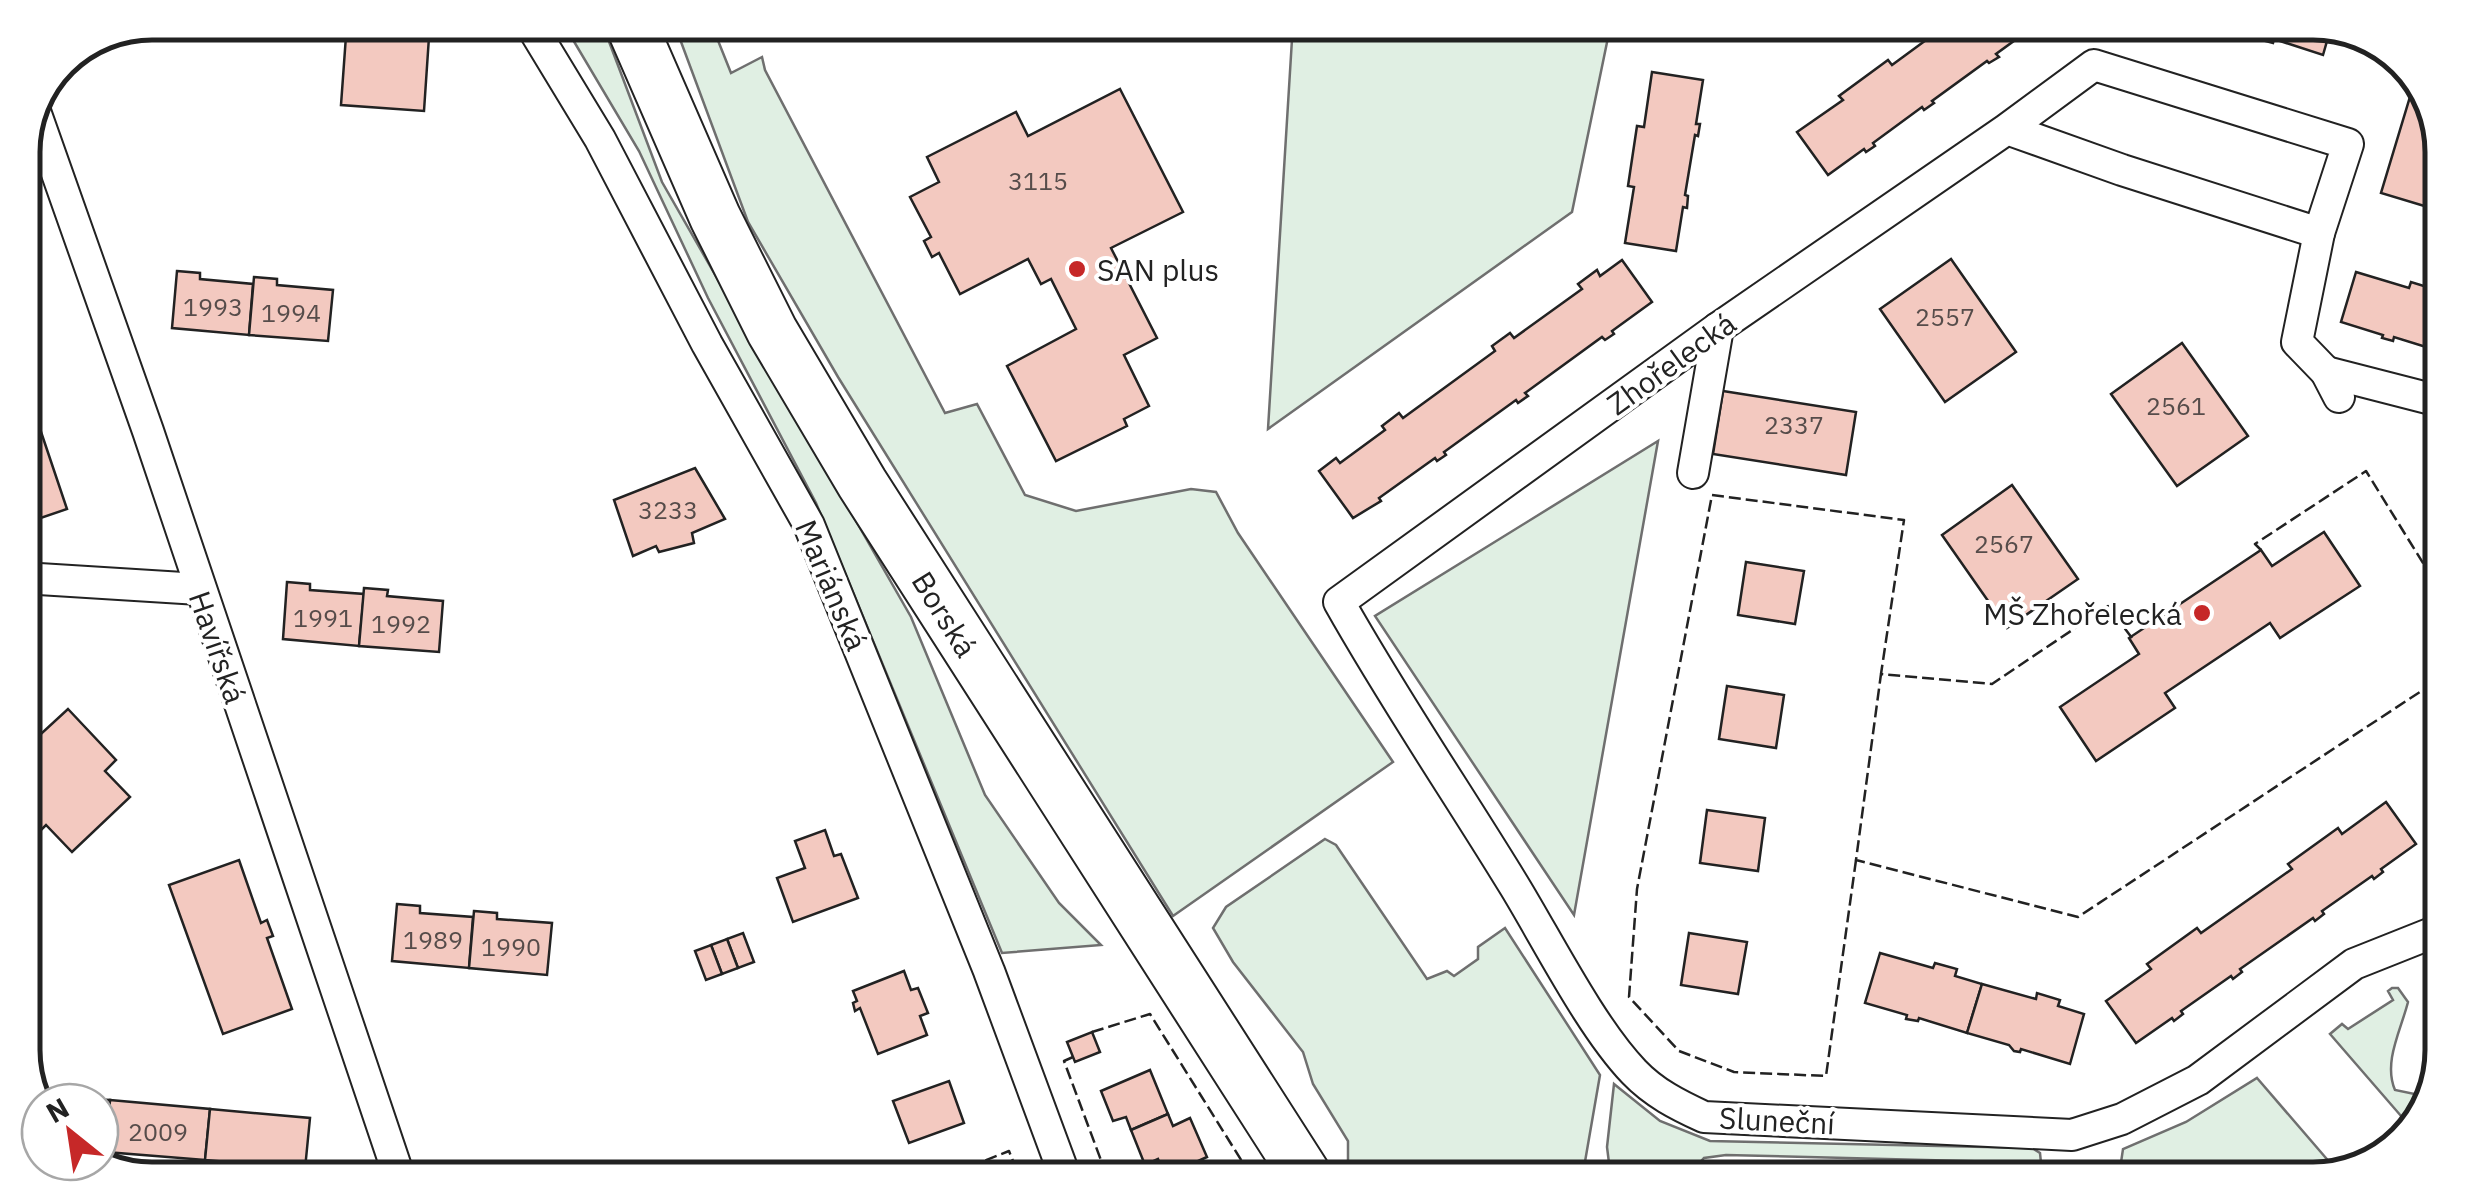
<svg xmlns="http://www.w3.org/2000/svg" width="2465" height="1202" font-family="'IBM Plex Sans',sans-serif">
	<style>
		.green { fill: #e0efe3; stroke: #6f6f6f; stroke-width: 2.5 }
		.building { fill: #f3c9c0; stroke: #222; stroke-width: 2.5 }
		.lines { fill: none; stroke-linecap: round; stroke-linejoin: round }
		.street-casing { stroke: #222; stroke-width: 34 }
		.primary-casing { stroke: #222; stroke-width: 54 }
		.street { stroke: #fff; stroke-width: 30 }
		.primary { stroke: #fff; stroke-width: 50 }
		.fence { stroke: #222; stroke-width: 2.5; stroke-dasharray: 12 5; stroke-linecap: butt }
		.poi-dot { fill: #c62828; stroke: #fff; stroke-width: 4 }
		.labels { text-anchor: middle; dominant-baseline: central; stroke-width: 8; stroke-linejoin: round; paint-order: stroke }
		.number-label { font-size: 25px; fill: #564c4a }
		.poi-label { font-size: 30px; fill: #222; stroke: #fff; text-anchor: start }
		.street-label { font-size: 30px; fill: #222; stroke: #fff }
		.rim { fill: none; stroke: #222; stroke-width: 5 }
	</style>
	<rect width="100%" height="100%" fill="#fff"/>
	<!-- green -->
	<g class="green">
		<path d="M 563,23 L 602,23 L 662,182 L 911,617 L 985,795 L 1059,903 L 1101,945 L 1002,953 L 816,503 L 708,298 L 639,151 Z"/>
		<path d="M 674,23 L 711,23 L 731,73 L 762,57 L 765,70 L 945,413 L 977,404 L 1025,495 L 1076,511 L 1191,489 L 1216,492 L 1238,533 L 1393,762 L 1173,916 L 838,377 L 748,222 Z"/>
		<path d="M 1293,23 L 1611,23 L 1572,212 L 1268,429 Z"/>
		<path d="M 1658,441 L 1574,915 L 1375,616 Z"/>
		<path d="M 1325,839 L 1336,845 L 1427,979 L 1447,971 L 1454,976 L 1478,959 L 1478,947 L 1505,928 L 1600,1075 L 1582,1179 L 1354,1179 L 1348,1166 L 1348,1141 L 1313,1084 L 1303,1052 L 1233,962 L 1213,928 L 1226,907 Z"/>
		<path d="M 2392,988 L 2398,988 L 2408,1002 C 2401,1030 2383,1062 2395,1090 L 2429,1097 L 2429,1107 L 2384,1158 L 2358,1166 L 2408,1124 L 2330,1034 L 2342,1024 L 2348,1029 L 2393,1000 L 2388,991 Z"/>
		<path d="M 2257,1078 L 2338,1172 L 2313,1179 L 2165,1179 L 2120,1169 L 2123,1149 L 2186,1122 Z"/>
		<path d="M 1614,1084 L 1660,1121 L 1710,1141 L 2032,1148 L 2040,1153 L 2041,1163 L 1726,1155 L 1704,1158 L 1688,1176 L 1663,1179 L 1611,1179 L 1607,1147 Z"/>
	</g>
	<!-- building -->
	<g class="building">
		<path d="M 347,22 L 430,22 L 424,111 L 341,105 Z"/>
		<path d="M 1941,22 L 2040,22 L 1996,54 L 1999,57 L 1989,63 L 1987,61 L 1932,101 L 1934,103 L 1924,110 L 1922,107 L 1873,143 L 1875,146 L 1866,152 L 1864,149 L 1828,175 L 1797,132 L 1843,100 L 1839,96 L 1888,60 L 1892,65 L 1937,32 L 1934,28 Z"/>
		<path d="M 2221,22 L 2313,22 L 2331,27 L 2323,55 L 2274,39 L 2273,43 L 2262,40 L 2263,36 Z"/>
		<path d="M 1652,72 L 1703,80 L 1696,124 L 1700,124 L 1698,136 L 1695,135 L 1685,195 L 1688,196 L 1687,208 L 1683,207 L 1676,251 L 1625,243 L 1634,187 L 1628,186 L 1637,126 L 1644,127 Z"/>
		<path d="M 2416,77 L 2421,81 L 2442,144 L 2441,211 L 2381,193 Z"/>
		<path d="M 1120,89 L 1183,212 L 1111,248 L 1157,338 L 1124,355 L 1149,406 L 1124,419 L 1127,426 L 1056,461 L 1007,366 L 1076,329 L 1051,279 L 1041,284 L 1028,259 L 960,294 L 939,253 L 932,257 L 924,241 L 931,237 L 910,197 L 939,182 L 927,157 L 1016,112 L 1028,136 Z"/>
		<path d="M 1951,259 L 2016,352 L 1945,402 L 1880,309 Z"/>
		<path d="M 1622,260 L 1652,302 L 1612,331 L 1614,334 L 1605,340 L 1602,337 L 1525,393 L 1528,396 L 1518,403 L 1516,400 L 1444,452 L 1446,455 L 1437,461 L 1435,458 L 1379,498 L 1381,501 L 1353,518 L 1319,471 L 1336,458 L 1340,463 L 1385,430 L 1382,426 L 1399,413 L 1403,418 L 1495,351 L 1492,346 L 1510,333 L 1514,338 L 1582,289 L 1578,284 L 1597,270 L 1600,276 Z"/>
		<path d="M 177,271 L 200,273 L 200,279 L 253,284 L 249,335 L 172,328 Z"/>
		<path d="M 2356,272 L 2409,288 L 2411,282 L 2440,291 L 2439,351 L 2394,337 L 2393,341 L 2382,338 L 2383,335 L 2341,322 Z"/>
		<path d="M 254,277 L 277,279 L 277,285 L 333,290 L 328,341 L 249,335 Z"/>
		<path d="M 2182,343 L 2248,436 L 2177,486 L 2111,394 Z"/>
		<path d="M 23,376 L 35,414 L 23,418 Z"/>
		<path d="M 1723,391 L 1856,412 L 1846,475 L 1713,454 Z"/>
		<path d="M 35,414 L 67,509 L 23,524 L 23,418 Z"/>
		<path d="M 695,468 L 725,519 L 692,533 L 694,543 L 659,552 L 656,546 L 633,556 L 614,500 Z"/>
		<path d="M 2012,485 L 2078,579 L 2007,628 L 1942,535 Z"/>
		<path d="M 2324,532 L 2360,586 L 2280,638 L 2270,623 L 2165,693 L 2175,708 L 2096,761 L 2060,707 L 2139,654 L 2129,638 L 2261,550 L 2272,566 Z"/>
		<path d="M 1746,562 L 1804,571 L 1795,624 L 1738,615 Z"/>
		<path d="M 287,582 L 310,584 L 310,590 L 364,594 L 359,646 L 283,639 Z"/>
		<path d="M 364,588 L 388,590 L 387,596 L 443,601 L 439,652 L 359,646 Z"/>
		<path d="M 1727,686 L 1784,695 L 1776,748 L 1719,739 Z"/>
		<path d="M 68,709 L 116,760 L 105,771 L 130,797 L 72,852 L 46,825 L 35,836 L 23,823 L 23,801 L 40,785 L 35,780 L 32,783 L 23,773 L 23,738 L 29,745 Z"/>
		<path d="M 2386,802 L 2416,844 L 2381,869 L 2383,872 L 2374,879 L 2372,876 L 2322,911 L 2324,914 L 2315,921 L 2313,918 L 2240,969 L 2242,972 L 2233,979 L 2231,976 L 2181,1011 L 2183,1014 L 2174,1021 L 2172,1018 L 2136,1043 L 2106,1001 L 2151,969 L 2147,964 L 2197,928 L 2201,933 L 2292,869 L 2288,864 L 2338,828 L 2342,834 Z"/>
		<path d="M 1707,810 L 1765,818 L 1758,871 L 1700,863 Z"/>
		<path d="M 825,830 L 834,856 L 841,854 L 858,898 L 793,922 L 777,878 L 805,868 L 795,841 Z"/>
		<path d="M 239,860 L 261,923 L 267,920 L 273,936 L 267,938 L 292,1009 L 223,1034 L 169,885 Z"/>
		<path d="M 397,904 L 420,906 L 420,913 L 473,917 L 469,968 L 392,961 Z"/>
		<path d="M 474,911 L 497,913 L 497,919 L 552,923 L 547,975 L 469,968 Z"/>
		<path d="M 743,933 L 754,962 L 738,968 L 727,939 Z"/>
		<path d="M 1689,933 L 1747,942 L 1738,994 L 1681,985 Z"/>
		<path d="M 727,939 L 738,968 L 722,974 L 711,945 Z"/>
		<path d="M 711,945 L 722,974 L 706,980 L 695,951 Z"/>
		<path d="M 1880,953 L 1933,968 L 1935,963 L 1957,969 L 1955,976 L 1982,984 L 1967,1033 L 1919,1018 L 1918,1021 L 1906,1019 L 1907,1015 L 1865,1003 Z"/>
		<path d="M 904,971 L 911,990 L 918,988 L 928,1013 L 920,1016 L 927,1035 L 878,1054 L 860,1008 L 855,1011 L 853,1003 L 857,1001 L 853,991 Z"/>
		<path d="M 1982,984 L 2036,999 L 2037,993 L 2060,1000 L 2058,1006 L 2084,1014 L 2070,1064 L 2021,1049 L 2020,1052 L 2014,1051 L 2009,1045 L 1967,1033 Z"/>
		<path d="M 1092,1032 L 1100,1052 L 1075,1062 L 1067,1042 Z"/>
		<path d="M 1150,1070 L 1168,1114 L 1131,1130 L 1126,1117 L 1113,1121 L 1101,1091 Z"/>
		<path d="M 949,1081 L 964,1123 L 909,1143 L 893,1101 Z"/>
		<path d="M 59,1090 L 89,1093 L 88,1099 L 110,1100 L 106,1152 L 100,1151 L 100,1102 L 40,1102 L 40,1109 L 35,1094 L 59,1096 Z"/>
		<path d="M 110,1100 L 210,1109 L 205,1160 L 106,1152 Z"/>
		<path d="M 210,1109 L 310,1118 L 305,1169 L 205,1160 Z"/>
		<path d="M 1168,1114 L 1173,1126 L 1190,1118 L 1207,1157 L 1165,1176 L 1158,1159 L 1145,1165 L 1131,1130 Z"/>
	</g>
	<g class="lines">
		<defs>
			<g id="street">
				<path d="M 529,22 L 600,139 L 707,344 L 809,525 L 989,971 L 1066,1179"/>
				<path d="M 36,114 L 148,431 L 400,1179"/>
				<path d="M 2007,129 L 2094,65 L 2348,144 L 2319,233 L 2122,170 L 2007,129 L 1718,328 L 1339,602 C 1394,700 1457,792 1515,887 C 1549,943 1591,1027 1634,1072 C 1654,1093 1678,1105 1704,1117 L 2072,1135 L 2122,1119 L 2198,1080 L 2354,964 L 2432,933"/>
				<path d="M 2319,233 L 2297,342 L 2326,372 L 2339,397"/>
				<path d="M 2326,372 L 2439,401"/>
				<path d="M 1693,473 L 1718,328"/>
				<path d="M 23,578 L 199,589"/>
			</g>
			<path id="primary" d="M 630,22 L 715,217 L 772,331 L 862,483 L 1308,1179"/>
		</defs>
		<!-- street casing -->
		<use href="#street" class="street-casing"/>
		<!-- primary casing -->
		<use href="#primary" class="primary-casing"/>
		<!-- street -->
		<use href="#street" class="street"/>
		<!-- primary -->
		<use href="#primary" class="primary"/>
		<!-- fence -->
		<g class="fence">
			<path d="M 2261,550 L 2255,544 L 2366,471 L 2436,584"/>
			<path d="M 2132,638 L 2108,606 L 1992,684 L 1881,674 L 1856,860 L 2078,917 L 2435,682"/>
			<path d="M 1856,860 L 1826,1076 L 1734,1072 L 1679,1051 L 1629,997 L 1637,889 L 1712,495 L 1904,520 L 1881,674"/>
			<path d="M 1092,1032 L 1150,1014 L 1253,1179"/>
			<path d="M 1073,1057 L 1064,1061 L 1108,1179"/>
			<path d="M 661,1175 L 662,1179"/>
			<path d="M 938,1179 L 1009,1151 L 1020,1179"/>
		</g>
	</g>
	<!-- markers -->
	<g class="poi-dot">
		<circle cx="1077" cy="269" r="10"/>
		<circle cx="2202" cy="613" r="10"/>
	</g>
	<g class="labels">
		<!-- number labels -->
		<g class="number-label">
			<text x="1038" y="180">3115</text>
			<text x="213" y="306">1993</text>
			<text x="291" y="312">1994</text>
			<text x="1945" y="316">2557</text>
			<text x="2176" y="405">2561</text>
			<text x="1794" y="424">2337</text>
			<text x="668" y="509">3233</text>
			<text x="2004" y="543">2567</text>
			<text x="323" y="617">1991</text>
			<text x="401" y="623">1992</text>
			<text x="433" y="939">1989</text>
			<text x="511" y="946">1990</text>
			<text x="158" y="1131">2009</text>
		</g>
		<!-- poi labels -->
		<g class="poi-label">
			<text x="1097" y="269">SAN plus</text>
			<text x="2182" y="613" text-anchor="end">MŠ Zhořelecká</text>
		</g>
		<!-- street labels -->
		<g class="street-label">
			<text transform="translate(1671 363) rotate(-36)">Zhořelecká</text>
			<text transform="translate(832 585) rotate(67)">Mariánská</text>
			<text transform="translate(945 614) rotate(58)">Borská</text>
			<text transform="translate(218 647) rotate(71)">Havířská</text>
			<text transform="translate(1777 1120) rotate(3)">Sluneční</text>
		</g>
	</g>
	<!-- crop -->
	<path d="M0 0H2465V1202H0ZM152 40H2313A112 112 0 0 1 2425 152V1050A112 112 0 0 1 2313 1162H152A112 112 0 0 1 40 1050V152A112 112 0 0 1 152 40Z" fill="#fff" fill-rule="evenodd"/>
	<path class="rim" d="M152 40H2313A112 112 0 0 1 2425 152V1050A112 112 0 0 1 2313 1162H152A112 112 0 0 1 40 1050V152A112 112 0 0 1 152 40Z"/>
	<!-- north arrow -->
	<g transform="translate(70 1132) rotate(330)"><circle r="48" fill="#ffffff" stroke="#a7a7a7" stroke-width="2.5"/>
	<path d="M0-8L18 38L0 25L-18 38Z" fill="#c62828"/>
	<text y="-15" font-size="28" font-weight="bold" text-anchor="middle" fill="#222222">N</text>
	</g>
</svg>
